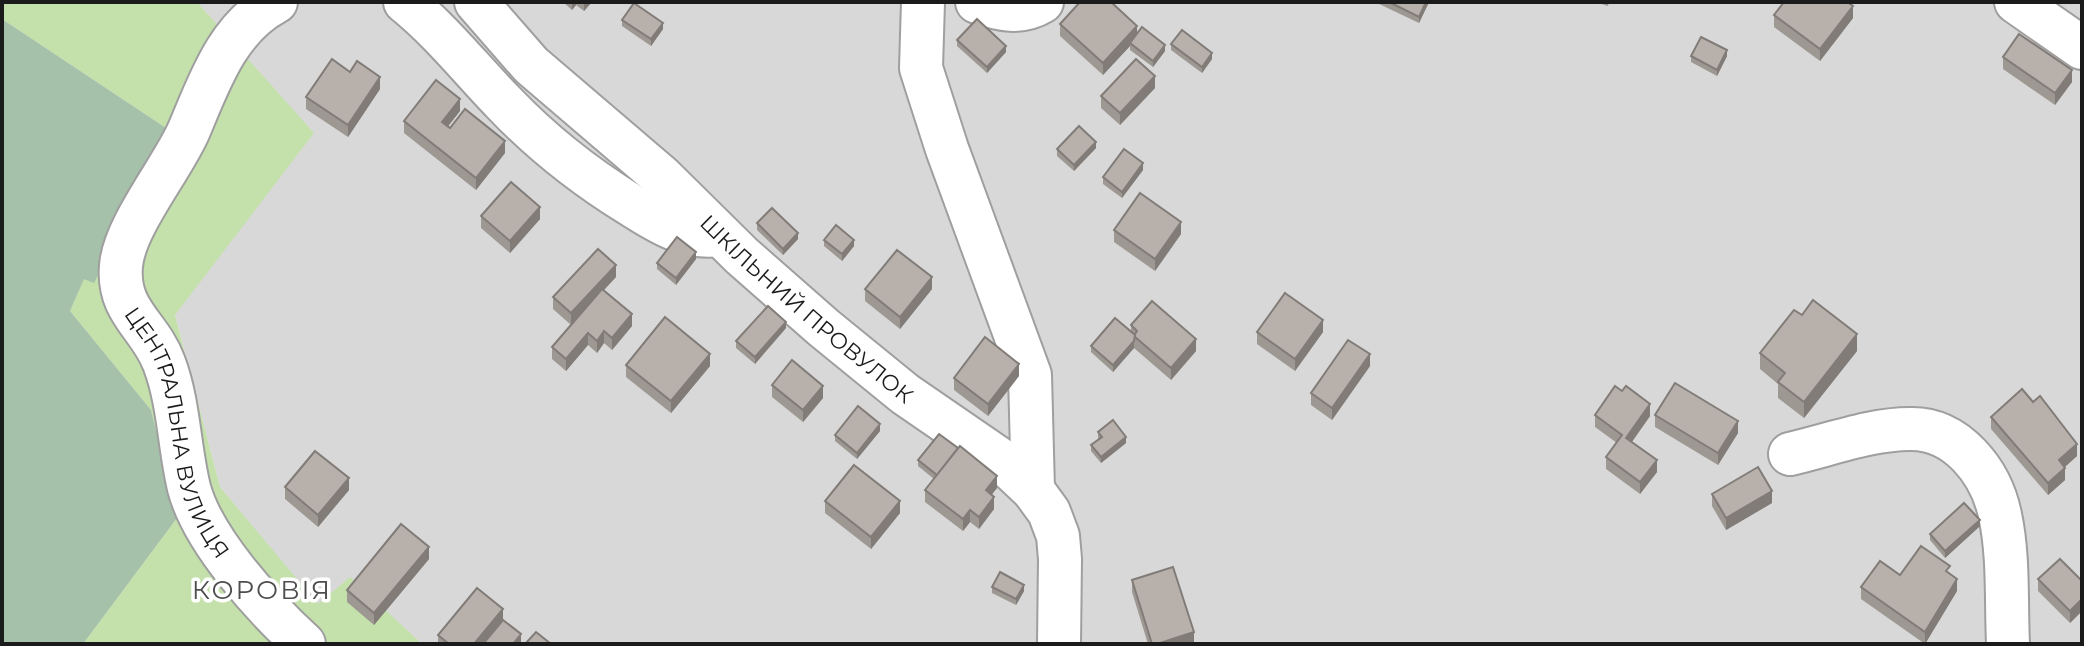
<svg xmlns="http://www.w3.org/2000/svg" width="2084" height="646" font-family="Montserrat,sans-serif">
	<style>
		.residential { fill: #d8d8d8 }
		.grass { fill: #c4e1ab }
		.cemetery { fill: #a5c1aa }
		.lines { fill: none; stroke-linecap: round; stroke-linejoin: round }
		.minor-casing { stroke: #9f9f9f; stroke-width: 46 }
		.minor { stroke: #fff; stroke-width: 42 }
		.wall { fill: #9e9893 }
		.shaded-wall { fill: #817c78 }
		.building { fill: #b8b1ab; stroke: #817c78; stroke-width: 2 }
		.labels { text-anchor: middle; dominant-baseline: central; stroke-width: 7; stroke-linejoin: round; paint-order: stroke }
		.street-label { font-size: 22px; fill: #1b1b1b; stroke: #fff }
		.quarter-label { font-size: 26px; letter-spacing: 2px; fill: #4e4e4e; stroke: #fff }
	</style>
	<rect width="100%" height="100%" fill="#ebe8e1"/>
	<!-- residential -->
	<path class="residential" d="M 197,2 L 2082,2 L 2082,644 L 422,644 L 350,578 L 318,605 L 220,487 L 175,314 L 313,133 Z"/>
	<!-- grass -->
	<path class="grass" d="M 2,2 L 197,2 L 314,133 L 175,315 L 220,487 L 318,604 L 350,577 L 422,644 L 83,644 L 177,518 L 151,410 L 70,311 L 84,278 L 94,282 L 172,132 L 2,19 Z"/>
	<!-- cemetery -->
	<path class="cemetery" d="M 2,19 L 172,132 L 94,283 L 84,279 L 70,311 L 151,410 L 177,518 L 83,644 L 2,644 Z"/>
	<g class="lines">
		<defs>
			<g id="minor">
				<path id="s1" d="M 276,2 C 227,28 209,83 189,130 C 172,169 124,226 121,266 C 117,312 150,325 164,363 C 179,402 179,447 189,488 C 203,541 264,607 304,644"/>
				<path d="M 405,2 C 442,32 470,68 503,102 C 541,142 584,176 631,205 C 659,223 686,240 720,235"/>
				<path id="s2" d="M 476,2 L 531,65 L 662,177 L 742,256 L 824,328 L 905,394 L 1001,460 L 1033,490 L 1049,512 L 1058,536 L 1060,559 L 1059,644"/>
				<path d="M 923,2 L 921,68 L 947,149 L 1030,375 L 1033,490"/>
				<path d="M 977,2 C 1000,10 1020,15 1042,2"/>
				<path d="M 2016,2 L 2082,48"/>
				<path d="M 1790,454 C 1829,445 1871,429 1910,429 C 1957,428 1991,472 2000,515 C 2009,556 2006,602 2008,644"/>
			</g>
		</defs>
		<!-- minor casing -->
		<use href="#minor" class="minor-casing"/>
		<!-- minor -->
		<use href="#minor" class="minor"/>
	</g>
	<!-- wall -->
	<g class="wall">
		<path d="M 563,2 L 592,2 L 584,11 L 576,5 L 572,10 Z"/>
		<path d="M 1375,2 L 1429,2 L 1419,23 Z"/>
		<path d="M 1595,2 L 1609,2 L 1608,6 Z"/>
		<path d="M 1774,15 L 1853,18 L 1820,61 L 1774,27 Z"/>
		<path d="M 622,20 L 663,29 L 651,46 L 622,26 Z"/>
		<path d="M 1060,24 L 1137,34 L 1165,51 L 1153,67 L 1130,50 L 1130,46 L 1103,75 L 1060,36 Z"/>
		<path d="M 957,40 L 1006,52 L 987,73 L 957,46 Z"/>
		<path d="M 1171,44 L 1212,59 L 1202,73 L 1171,50 Z"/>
		<path d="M 1691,56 L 1727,56 L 1717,76 L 1691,62 Z"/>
		<path d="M 2003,57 L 2072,82 L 2055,105 L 2003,69 Z"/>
		<path d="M 350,72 L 380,89 L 348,137 L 306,109 L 306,97 Z"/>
		<path d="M 1155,88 L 1120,125 L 1101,108 L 1101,96 Z"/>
		<path d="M 460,111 L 448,126 L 505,153 L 476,190 L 404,133 L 404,121 Z"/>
		<path d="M 1096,148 L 1074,171 L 1057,156 L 1057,149 Z"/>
		<path d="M 1143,170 L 1122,198 L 1103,184 L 1103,177 Z"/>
		<path d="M 481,216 L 540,219 L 510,253 L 481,228 Z"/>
		<path d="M 757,223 L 798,239 L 783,255 L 757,230 Z"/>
		<path d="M 1114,230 L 1181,234 L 1155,271 L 1114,242 Z"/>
		<path d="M 824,240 L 854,246 L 842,261 L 824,246 Z"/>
		<path d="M 696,259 L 676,285 L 657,269 L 657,263 Z"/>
		<path d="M 616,277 L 604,290 L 632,326 L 612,350 L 604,343 L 597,353 L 588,345 L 566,371 L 552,359 L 552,347 L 571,325 L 553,309 L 553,297 Z"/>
		<path d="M 865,289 L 932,289 L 900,329 L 865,301 Z"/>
		<path d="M 1131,325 L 1196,351 L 1171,380 L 1134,348 L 1113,372 L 1091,352 L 1091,346 L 1131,331 Z"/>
		<path d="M 786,328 L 755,364 L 736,348 L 736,341 Z"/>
		<path d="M 1257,332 L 1323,332 L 1295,371 L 1257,344 Z"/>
		<path d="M 1857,351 L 1804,418 L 1778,398 L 1778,384 L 1760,369 L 1760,353 Z"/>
		<path d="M 626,365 L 710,366 L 671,413 L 626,377 Z"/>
		<path d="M 1370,366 L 1332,420 L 1311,405 L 1311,393 Z"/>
		<path d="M 1019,376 L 988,416 L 954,390 L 954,378 Z"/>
		<path d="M 772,385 L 823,398 L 803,422 L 772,397 Z"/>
		<path d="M 1595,415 L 1650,416 L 1632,442 L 1657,472 L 1640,494 L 1606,469 L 1606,457 L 1617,443 L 1595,427 Z"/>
		<path d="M 1655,415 L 1738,433 L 1718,465 L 1655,427 Z"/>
		<path d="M 1991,417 L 2077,456 L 2065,467 L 2065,480 L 2048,495 L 1991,429 Z"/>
		<path d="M 880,431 L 857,459 L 835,441 L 835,435 Z"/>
		<path d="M 1098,432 L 1126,443 L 1101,463 L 1091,451 L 1091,445 L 1098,440 Z"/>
		<path d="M 918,460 L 997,488 L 991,495 L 994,509 L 979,529 L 970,522 L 963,531 L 925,502 L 925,490 L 934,479 L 918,466 Z"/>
		<path d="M 285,487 L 349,490 L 318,527 L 285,499 Z"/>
		<path d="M 1712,494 L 1772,503 L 1726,530 L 1712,506 Z"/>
		<path d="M 825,501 L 900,513 L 871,549 L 825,513 Z"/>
		<path d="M 1980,526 L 1945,558 L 1930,540 L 1930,534 Z"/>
		<path d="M 429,559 L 374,625 L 347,602 L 347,590 Z"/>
		<path d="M 1950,574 L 1957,591 L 1925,644 L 1861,599 L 1861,587 L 1900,575 Z"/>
		<path d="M 2038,579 L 2082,581 L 2082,611 L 2070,623 L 2038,591 Z"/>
		<path d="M 1132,580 L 1194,644 L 1148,644 L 1132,592 Z"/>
		<path d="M 992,587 L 1024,591 L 1016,605 L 992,593 Z"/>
		<path d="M 503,620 L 521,644 L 438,644 L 438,635 Z"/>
	</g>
	<!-- shaded-wall -->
	<g class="shaded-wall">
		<path d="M 572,2 L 576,2 L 576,5 L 572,10 Z"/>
		<path d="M 584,2 L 592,2 L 584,11 Z"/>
		<path d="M 1426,2 L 1429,2 L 1419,23 L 1419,17 Z"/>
		<path d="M 1853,6 L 1853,18 L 1820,61 L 1820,49 Z"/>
		<path d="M 663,23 L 663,29 L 651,46 L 651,39 Z"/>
		<path d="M 1137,26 L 1137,38 L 1130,43 L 1130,46 L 1103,75 L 1103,63 Z"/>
		<path d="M 1165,45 L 1165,51 L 1153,67 L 1153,61 Z"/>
		<path d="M 1006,46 L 1006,52 L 987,73 L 987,67 Z"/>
		<path d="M 1727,50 L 1727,56 L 1717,76 L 1717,70 Z"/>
		<path d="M 1212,53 L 1212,59 L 1202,73 L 1202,67 Z"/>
		<path d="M 2072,70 L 2072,82 L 2055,105 L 2055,93 Z"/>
		<path d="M 1155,76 L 1155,88 L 1120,125 L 1120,113 Z"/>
		<path d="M 380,77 L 380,89 L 348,137 L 348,125 Z"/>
		<path d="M 460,99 L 460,111 L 442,134 L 442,122 Z"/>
		<path d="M 505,141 L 505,153 L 476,190 L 476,178 Z"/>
		<path d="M 1096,142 L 1096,148 L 1074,171 L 1074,165 Z"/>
		<path d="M 1143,163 L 1143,170 L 1122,198 L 1122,192 Z"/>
		<path d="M 540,207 L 540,219 L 510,253 L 510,241 Z"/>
		<path d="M 1181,222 L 1181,234 L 1155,271 L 1155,259 Z"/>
		<path d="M 798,233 L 798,239 L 783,255 L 783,249 Z"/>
		<path d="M 854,240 L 854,246 L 842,261 L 842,254 Z"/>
		<path d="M 696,252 L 696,259 L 676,285 L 676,278 Z"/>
		<path d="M 616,265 L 616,277 L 571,325 L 571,313 Z"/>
		<path d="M 932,277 L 932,289 L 900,329 L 900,317 Z"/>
		<path d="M 632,314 L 632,326 L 612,350 L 612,338 Z"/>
		<path d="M 1323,320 L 1323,332 L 1295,371 L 1295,359 Z"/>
		<path d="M 786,322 L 786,328 L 755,364 L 755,357 Z"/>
		<path d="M 604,331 L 604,343 L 597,353 L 597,341 Z"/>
		<path d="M 588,333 L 588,345 L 566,371 L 566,359 Z"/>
		<path d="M 1857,334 L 1857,351 L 1804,418 L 1804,402 Z"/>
		<path d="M 1196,339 L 1196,351 L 1171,380 L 1171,368 Z"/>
		<path d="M 1134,341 L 1134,348 L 1113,372 L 1113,365 Z"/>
		<path d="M 710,354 L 710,366 L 671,413 L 671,401 Z"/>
		<path d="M 1370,354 L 1370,366 L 1332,420 L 1332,408 Z"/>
		<path d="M 1019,364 L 1019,376 L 988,416 L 988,404 Z"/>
		<path d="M 823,386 L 823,398 L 803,422 L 803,410 Z"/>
		<path d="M 1650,404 L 1650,416 L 1626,450 L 1626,438 Z"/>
		<path d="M 1738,421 L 1738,433 L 1718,465 L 1718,453 Z"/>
		<path d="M 880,424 L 880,431 L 857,459 L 857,453 Z"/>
		<path d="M 1126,437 L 1126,443 L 1101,463 L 1101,457 Z"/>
		<path d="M 2077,444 L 2077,456 L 2059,472 L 2059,460 Z"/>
		<path d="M 1657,460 L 1657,472 L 1640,494 L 1640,482 Z"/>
		<path d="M 2065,468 L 2065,480 L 2048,495 L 2048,483 Z"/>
		<path d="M 997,476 L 997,488 L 986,502 L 986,490 Z"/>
		<path d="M 349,478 L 349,490 L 318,527 L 318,515 Z"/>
		<path d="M 1772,491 L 1772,503 L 1726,530 L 1726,518 Z"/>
		<path d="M 994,497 L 994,509 L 979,529 L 979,517 Z"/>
		<path d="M 900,501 L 900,513 L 871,549 L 871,537 Z"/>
		<path d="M 970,510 L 970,522 L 963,531 L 963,519 Z"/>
		<path d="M 1980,520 L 1980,526 L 1945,558 L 1945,551 Z"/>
		<path d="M 429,547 L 429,559 L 374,625 L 374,613 Z"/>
		<path d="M 1957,579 L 1957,591 L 1925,644 L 1925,632 Z"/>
		<path d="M 1024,585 L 1024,591 L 1016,605 L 1016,599 Z"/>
		<path d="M 2082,599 L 2082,611 L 2070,623 L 2070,611 Z"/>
		<path d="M 503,609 L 503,621 L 484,644 L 474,644 Z"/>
		<path d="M 1194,632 L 1194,644 L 1157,644 Z"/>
		<path d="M 521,634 L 521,644 L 513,644 Z"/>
	</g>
	<!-- building -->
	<g class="building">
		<path d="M 1080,2 L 1111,2 L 1137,26 L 1103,63 L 1060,24 Z"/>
		<path d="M 1389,2 L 1426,2 L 1419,17 Z"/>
		<path d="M 1784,2 L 1847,2 L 1853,6 L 1820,49 L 1774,15 Z"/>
		<path d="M 634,3 L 663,23 L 651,39 L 622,20 Z"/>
		<path d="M 977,19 L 1006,46 L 987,67 L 957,40 Z"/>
		<path d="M 1142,27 L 1165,45 L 1153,61 L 1130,43 Z"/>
		<path d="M 1182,30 L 1212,53 L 1202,67 L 1171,44 Z"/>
		<path d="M 2019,34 L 2072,70 L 2055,93 L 2003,57 Z"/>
		<path d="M 1701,37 L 1727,50 L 1717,70 L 1691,56 Z"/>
		<path d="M 332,59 L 350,72 L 357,61 L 380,77 L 348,125 L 306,97 Z"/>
		<path d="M 1136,59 L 1155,76 L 1120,113 L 1101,96 Z"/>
		<path d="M 436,80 L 460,99 L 442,122 L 450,128 L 465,109 L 505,141 L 476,178 L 404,121 Z"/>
		<path d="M 1079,126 L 1096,142 L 1074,165 L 1057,149 Z"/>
		<path d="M 1124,149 L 1143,163 L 1122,192 L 1103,177 Z"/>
		<path d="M 511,182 L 540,207 L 510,241 L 481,216 Z"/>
		<path d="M 1140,193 L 1181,222 L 1155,259 L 1114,230 Z"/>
		<path d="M 772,208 L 798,233 L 783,249 L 757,223 Z"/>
		<path d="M 836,225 L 854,240 L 842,254 L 824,240 Z"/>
		<path d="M 677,237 L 696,252 L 676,278 L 657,263 Z"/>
		<path d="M 598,249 L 616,265 L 571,313 L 553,297 Z"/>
		<path d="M 897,250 L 932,277 L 900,317 L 865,289 Z"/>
		<path d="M 602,289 L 632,314 L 612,338 L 604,331 L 597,341 L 588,333 L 566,359 L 552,347 Z"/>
		<path d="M 1285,293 L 1323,320 L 1295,359 L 1257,332 Z"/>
		<path d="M 1813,300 L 1857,334 L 1804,402 L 1778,382 L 1785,373 L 1760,353 L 1794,310 L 1802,315 Z"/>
		<path d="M 1152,301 L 1196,339 L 1171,368 L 1134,336 L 1137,331 L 1131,325 Z"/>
		<path d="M 768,306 L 786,322 L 755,357 L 736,341 Z"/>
		<path d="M 665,317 L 710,354 L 671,401 L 626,365 Z"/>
		<path d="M 1115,318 L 1135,335 L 1134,341 L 1113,365 L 1091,346 Z"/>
		<path d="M 985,337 L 1019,364 L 988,404 L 954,378 Z"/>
		<path d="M 1348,340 L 1370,354 L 1332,408 L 1311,393 Z"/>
		<path d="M 792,360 L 823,386 L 803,410 L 772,385 Z"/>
		<path d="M 1675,383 L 1738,421 L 1718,453 L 1655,415 Z"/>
		<path d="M 1615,386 L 1622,391 L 1626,386 L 1650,404 L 1626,438 L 1657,460 L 1640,482 L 1606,457 L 1622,435 L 1595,415 Z"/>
		<path d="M 2022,389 L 2033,402 L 2040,396 L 2077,444 L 2059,460 L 2065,468 L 2048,483 L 1991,417 Z"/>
		<path d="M 858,406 L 880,424 L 857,453 L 835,435 Z"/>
		<path d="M 1113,420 L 1126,437 L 1101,457 L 1091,445 L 1102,437 L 1098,432 Z"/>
		<path d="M 939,434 L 958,448 L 937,475 L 918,460 Z"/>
		<path d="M 960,446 L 997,476 L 986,490 L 994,497 L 979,517 L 970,510 L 963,519 L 925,490 Z"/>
		<path d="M 315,451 L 349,478 L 318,515 L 285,487 Z"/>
		<path d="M 854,465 L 900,501 L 871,537 L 825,501 Z"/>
		<path d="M 1758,467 L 1772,491 L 1726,518 L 1712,494 Z"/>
		<path d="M 1964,503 L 1980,520 L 1945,551 L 1930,534 Z"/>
		<path d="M 401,524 L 429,547 L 374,613 L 347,590 Z"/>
		<path d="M 1921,546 L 1950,566 L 1946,571 L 1957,579 L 1925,632 L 1861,587 L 1880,561 L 1900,575 Z"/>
		<path d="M 2060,559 L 2082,581 L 2082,599 L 2070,611 L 2038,579 Z"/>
		<path d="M 1173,567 L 1194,632 L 1157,644 L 1152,644 L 1132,580 Z"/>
		<path d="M 1000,572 L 1024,585 L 1016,599 L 992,587 Z"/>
		<path d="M 477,588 L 503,609 L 474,644 L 449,644 L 438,635 Z"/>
		<path d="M 503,620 L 521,634 L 513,644 L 483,644 Z"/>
		<path d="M 536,632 L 551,644 L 525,644 Z"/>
	</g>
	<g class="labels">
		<!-- street labels -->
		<g class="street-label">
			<text stroke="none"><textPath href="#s2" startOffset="452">ШКІЛЬНИЙ ПРОВУЛОК</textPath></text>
			<text stroke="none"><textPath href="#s1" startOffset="490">ЦЕНТРАЛЬНА ВУЛИЦЯ</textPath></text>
		</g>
		<!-- quarter labels -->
		<g class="quarter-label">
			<text x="262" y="590">КОРОВІЯ</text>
		</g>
	</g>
	<!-- border -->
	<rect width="2084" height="646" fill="none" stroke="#1b1b1b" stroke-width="8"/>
</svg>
